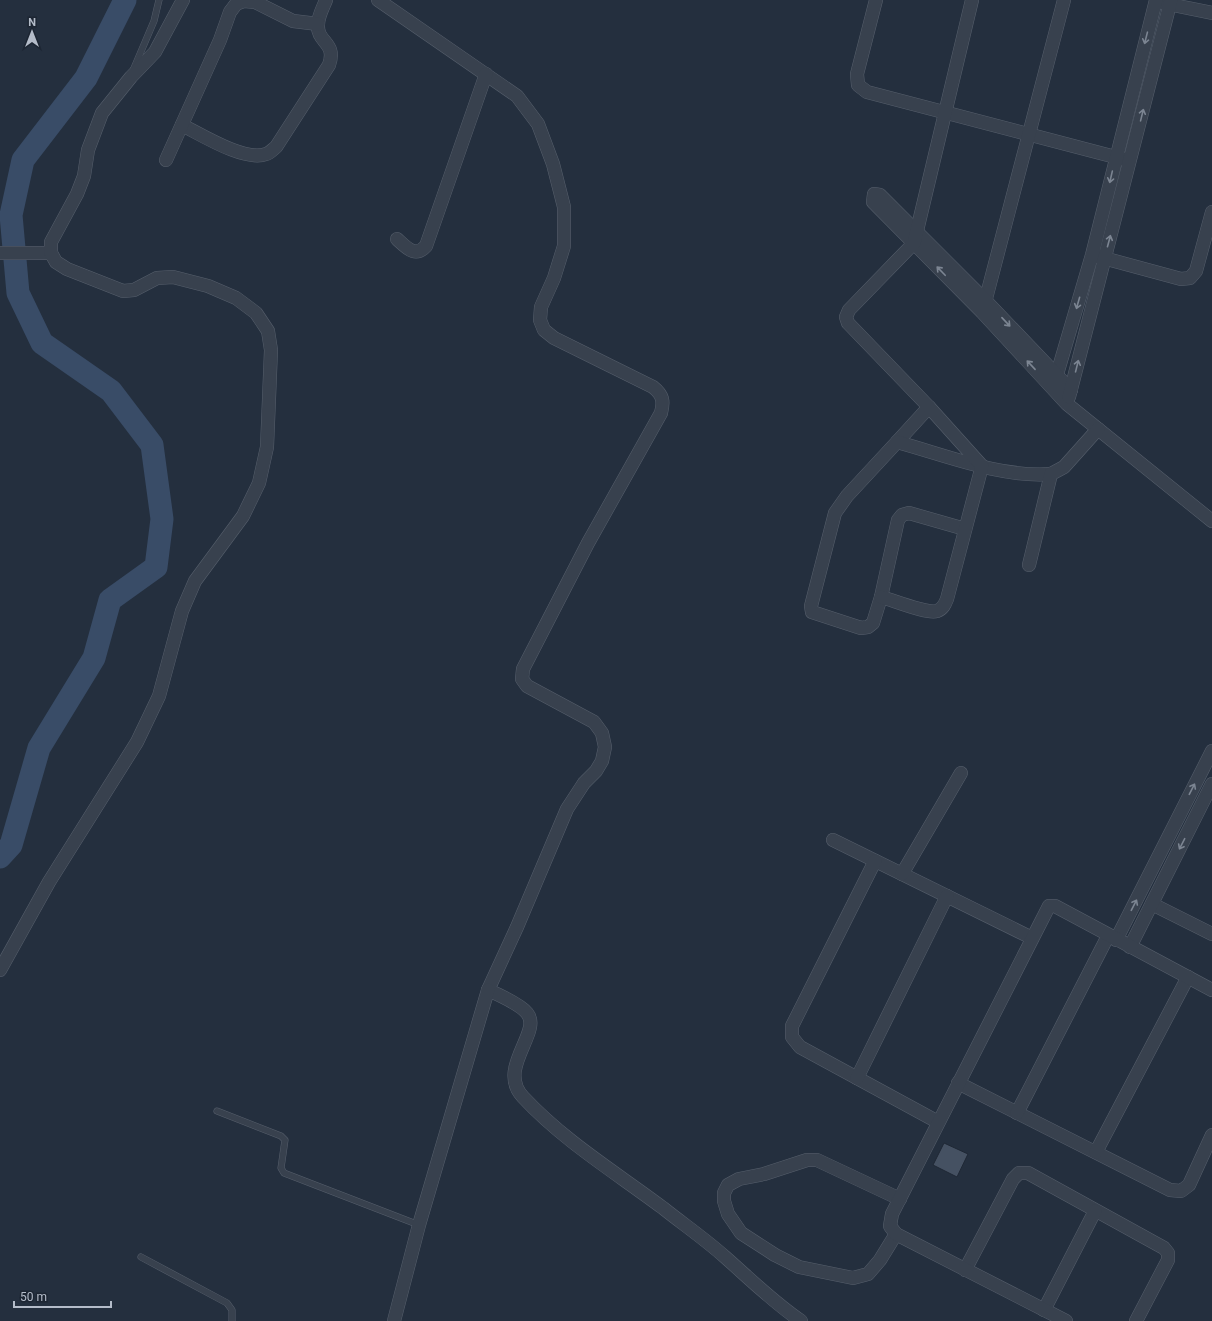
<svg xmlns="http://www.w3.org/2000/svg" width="1212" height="1321" font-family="Roboto,sans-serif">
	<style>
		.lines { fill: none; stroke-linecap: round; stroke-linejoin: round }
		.river { stroke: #394c67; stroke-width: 23 }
		.building { fill: #455162; stroke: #1f2835 }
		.lane-casing { stroke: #565f6c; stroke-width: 7 }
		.street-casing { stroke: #565f6c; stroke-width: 14 }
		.lane { stroke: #38414e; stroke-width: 6 }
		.street { stroke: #38414e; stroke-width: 13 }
		.oneway { stroke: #7c8592 }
	</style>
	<rect width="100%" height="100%" fill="#242f3e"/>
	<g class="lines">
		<!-- river -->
		<path class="river" d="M 0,857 L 11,845 L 39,748 L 94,658 L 110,600 L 156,567 L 162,519 L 152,445 L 111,391 L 42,343 L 18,293 L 11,215 L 23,160 L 86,78 L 125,0"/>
	</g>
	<!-- building -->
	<path class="building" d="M 944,1143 L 968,1154 L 957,1177 L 933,1165 Z"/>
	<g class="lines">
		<defs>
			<g id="lane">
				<path d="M 134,68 L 154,21 L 159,0"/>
				<path d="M 217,1111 L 281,1136 L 285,1140 L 281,1168 L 284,1173 L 419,1225"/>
				<path d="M 141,1257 L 227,1303 L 232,1310 L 232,1321"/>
			</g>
			<g id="street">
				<path d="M 378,0 L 517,96 L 538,124 L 553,164 L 564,207 L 564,246 L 554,278 L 541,307 L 540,320 L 544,330 L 554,338 L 653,387 C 663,395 664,401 661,413 L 588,543 L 523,669 L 522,679 L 527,686 L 594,722 L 602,733 L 605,747 L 602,761 L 596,771 L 584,783 L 567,809 L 517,927 L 488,990 C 499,995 520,1004 527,1013 C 543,1032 496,1068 523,1097 C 564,1141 615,1172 663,1208 C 683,1224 705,1239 725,1257 C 750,1279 773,1302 801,1321"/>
				<path d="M 876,0 L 857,74 L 858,85 L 867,92 L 1123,159"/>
				<path d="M 1163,3 L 1212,13"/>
				<path d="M 182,125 C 202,135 245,162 266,154 C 270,153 273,149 276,147 L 329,65 C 337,42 317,43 318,25 C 318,16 323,8 326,0"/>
				<path d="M 166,160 L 220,40 L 230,12 L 236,4 L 244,1 L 255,2 L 293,21 L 318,24"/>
				<path d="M 397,239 C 407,248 415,258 426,246 L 486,74"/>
				<path d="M 0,253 L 51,253"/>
				<path d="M 1096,256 L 1181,279 L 1190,278 L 1196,271 L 1212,212"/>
				<path d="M 984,306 L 1064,0"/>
				<path d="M 1055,381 L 1092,255 L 1156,0"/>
				<path d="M 1071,390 L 985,300 L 880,195 L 874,194 L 873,202 L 982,312 L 1067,404 L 1212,521"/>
				<path d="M 1069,397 L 1171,0"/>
				<path d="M 897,442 L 929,407"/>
				<path d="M 965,529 L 909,513 L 902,515 L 898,520 L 881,597 L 873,623 L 868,627 L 861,628 L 812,612 L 811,606 L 835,513 L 847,496 L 897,442 C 945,455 1001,478 1051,474"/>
				<path d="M 1029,565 L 1051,474 L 1064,467 L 1098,429"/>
				<path d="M 881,597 C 893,600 926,614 937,611 C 943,609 945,604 947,599 L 982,466 L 929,407 L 848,323 L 846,317 L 849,310 L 914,243 L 972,0"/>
				<path d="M 833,840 L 1032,938"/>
				<path d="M 875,861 L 792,1026 L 792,1037 L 800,1047 L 938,1122"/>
				<path d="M 902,874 L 961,773"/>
				<path d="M 1152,904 L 1212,934"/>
				<path d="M 1116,940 L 1212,751"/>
				<path d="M 1130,947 L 1212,784"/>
				<path d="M 0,970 L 49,882 L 137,742 L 159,696 L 182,611 L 195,581 L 243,516 L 259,483 L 267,447 L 271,350 L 268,331 L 256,313 L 236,298 L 208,286 L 173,277 L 157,278 L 134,290 L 123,291 L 67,269 L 56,262 L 51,253 L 51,242 L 77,194 L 84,176 L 88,150 L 102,113 L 131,77 L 155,52 L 183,0"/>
				<path d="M 857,1078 L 947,896"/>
				<path d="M 958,1083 L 1170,1190 L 1181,1191 L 1189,1185 L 1212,1135"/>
				<path d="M 1017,1113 L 1108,936"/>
				<path d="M 1096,1152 L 1188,977"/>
				<path d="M 896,1234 L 880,1260 L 868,1274 L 853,1278 L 799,1267 L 775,1255 L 741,1233 L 728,1214 L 724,1201 L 724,1193 L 728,1185 L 739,1179 L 764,1174 L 807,1160 L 817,1160 L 900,1199"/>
				<path d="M 965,1270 L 1013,1179 L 1019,1173 L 1028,1173 L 1164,1248 L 1168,1253 L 1168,1260 L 1136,1321"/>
				<path d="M 1044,1310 L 1095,1211"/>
				<path d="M 394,1321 L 419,1225 L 488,990"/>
				<path d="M 1066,1321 L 896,1234 L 890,1226 L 892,1214 L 1049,906 L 1055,906 L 1212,990"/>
			</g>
		</defs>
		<!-- lane casing -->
		<use href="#lane" class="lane-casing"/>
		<!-- street casing -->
		<use href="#street" class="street-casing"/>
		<!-- lane -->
		<use href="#lane" class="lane"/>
		<!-- street -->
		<use href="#street" class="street"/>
	</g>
	<!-- one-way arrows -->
	<defs><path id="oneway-shaft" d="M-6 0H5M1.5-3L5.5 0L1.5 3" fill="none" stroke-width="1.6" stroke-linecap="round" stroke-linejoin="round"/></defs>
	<g class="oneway">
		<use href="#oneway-shaft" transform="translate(1146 38) rotate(104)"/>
		<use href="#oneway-shaft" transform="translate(1142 115) rotate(-76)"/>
		<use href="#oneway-shaft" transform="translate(1111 177) rotate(103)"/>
		<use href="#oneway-shaft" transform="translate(1109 241) rotate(-75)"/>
		<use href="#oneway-shaft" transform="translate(941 271) rotate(-134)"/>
		<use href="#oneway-shaft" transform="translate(1078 303) rotate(106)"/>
		<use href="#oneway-shaft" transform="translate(1006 322) rotate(47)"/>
		<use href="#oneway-shaft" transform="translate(1031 365) rotate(-133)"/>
		<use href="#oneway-shaft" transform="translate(1077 366) rotate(-76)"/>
		<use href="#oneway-shaft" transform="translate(1192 789) rotate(-63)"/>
		<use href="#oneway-shaft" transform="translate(1182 844) rotate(117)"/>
		<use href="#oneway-shaft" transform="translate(1134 905) rotate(-63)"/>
	</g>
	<!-- north arrow -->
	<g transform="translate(32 32)" stroke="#1d2633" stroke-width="3" paint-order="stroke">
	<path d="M0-3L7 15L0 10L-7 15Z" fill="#b4bcc9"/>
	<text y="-6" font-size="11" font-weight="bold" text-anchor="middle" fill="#b4bcc9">N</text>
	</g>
	<!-- scale -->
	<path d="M14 1301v6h97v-6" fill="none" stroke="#b4bcc9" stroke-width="2"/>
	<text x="20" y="1301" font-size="12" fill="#b4bcc9" stroke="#1d2633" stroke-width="3" paint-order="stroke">50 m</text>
</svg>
